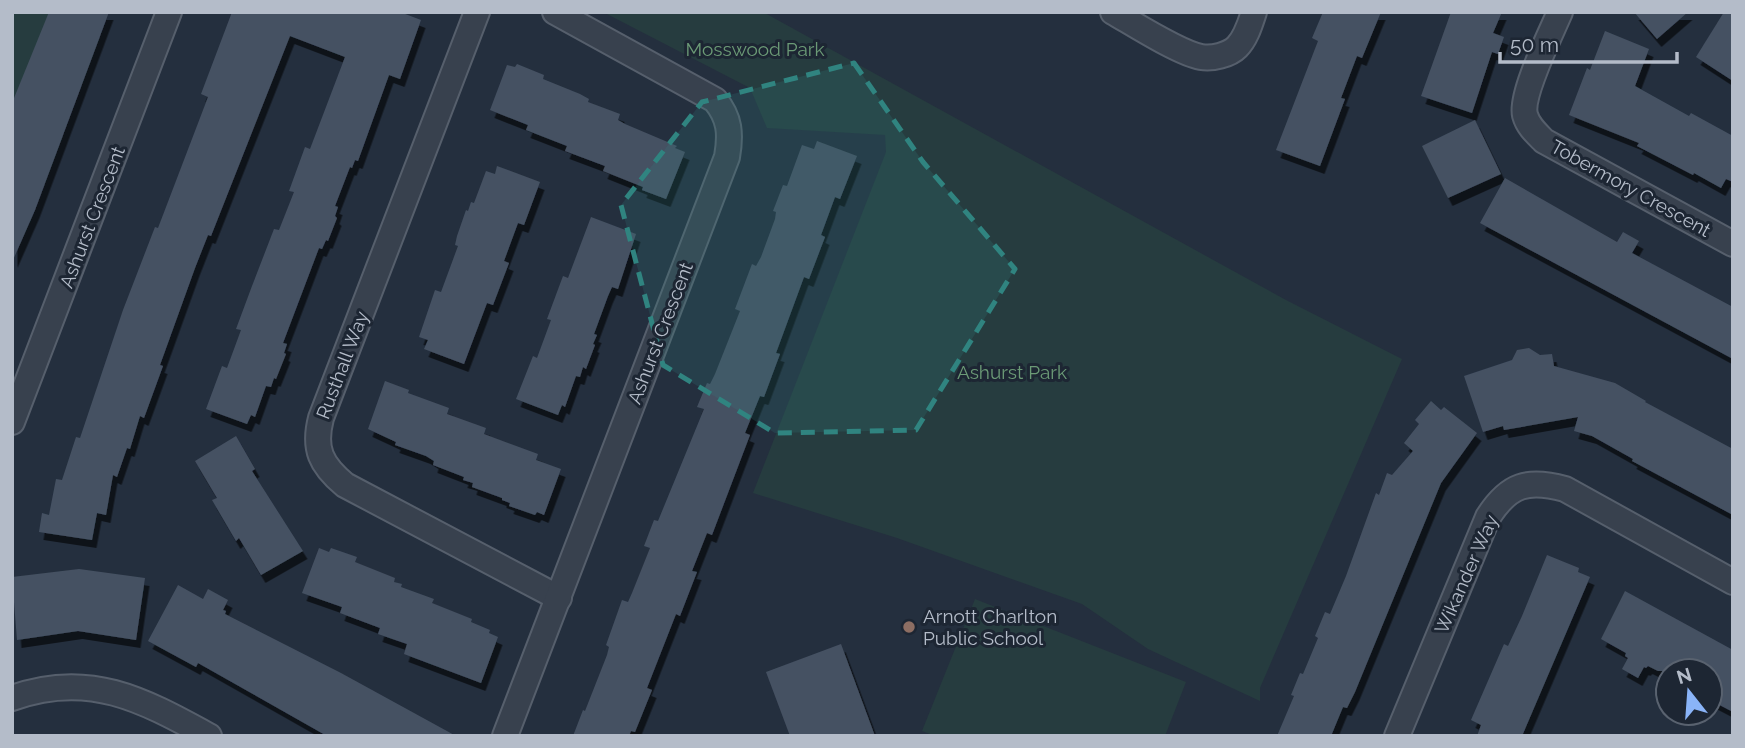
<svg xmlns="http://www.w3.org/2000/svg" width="1745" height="748" font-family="Raleway,sans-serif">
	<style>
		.green { fill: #263c3f }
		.building { fill: #455162; filter: url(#shadow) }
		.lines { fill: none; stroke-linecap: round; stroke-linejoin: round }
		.minor-casing { stroke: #565f6c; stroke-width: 28 }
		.minor { stroke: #38414e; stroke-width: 24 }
		.marked { fill: #308480; fill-opacity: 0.2; stroke: #308480; stroke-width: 5; stroke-dasharray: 14 9; stroke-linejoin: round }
		.education-dot { fill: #8d6e63; stroke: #1d2633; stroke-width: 2.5 }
		.labels { text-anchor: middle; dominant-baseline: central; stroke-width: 6; stroke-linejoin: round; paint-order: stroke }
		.park-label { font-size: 19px; fill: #6b9a76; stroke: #1d2633 }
		.street-label { font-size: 19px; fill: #b4bcc9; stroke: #1d2633 }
		.poi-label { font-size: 19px; fill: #b4bcc9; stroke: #1d2633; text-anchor: start }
	</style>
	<defs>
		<filter id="shadow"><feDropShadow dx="4.5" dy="8" stdDeviation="0" flood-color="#0009"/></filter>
	</defs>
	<rect width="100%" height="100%" fill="#242f3e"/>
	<!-- green -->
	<g class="green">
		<path d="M 12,12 L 59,12 L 12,117 Z"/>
		<path d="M 603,12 L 763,12 L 1286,300 L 1402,359 L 1260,688 L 1260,701 L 1148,649 L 1082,604 L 897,538 L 753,493 L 886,152 L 885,135 L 767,128 L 750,88 Z"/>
		<path d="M 975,599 L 1186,682 L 1165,736 L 935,736 L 922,731 Z"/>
	</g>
	<!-- building -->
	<g class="building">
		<path d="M 49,12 L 109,12 L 35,210 L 13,260 L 12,103 Z"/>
		<path d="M 232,12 L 400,12 L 421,20 L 400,79 L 389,75 L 358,161 L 355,160 L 352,168 L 350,167 L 335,206 L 338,207 L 335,216 L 337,218 L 328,241 L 326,240 L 322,249 L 319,248 L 283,343 L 287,344 L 284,353 L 286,354 L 276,379 L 274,378 L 271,387 L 266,386 L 255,417 L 251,415 L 247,424 L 206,409 L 222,366 L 227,368 L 241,330 L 236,329 L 252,286 L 274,229 L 279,230 L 294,192 L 289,191 L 305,147 L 310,149 L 345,57 L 290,36 L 211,236 L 208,235 L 195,268 L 160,365 L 163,366 L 144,418 L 140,416 L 130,449 L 127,448 L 117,477 L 113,475 L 106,515 L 97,513 L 92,540 L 39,532 L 42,513 L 49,515 L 56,479 L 62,480 L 76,437 L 80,438 L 123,310 L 155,227 L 158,228 L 208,97 L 201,94 Z"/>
		<path d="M 1323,12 L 1381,12 L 1362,58 L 1357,56 L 1341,98 L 1345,99 L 1320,166 L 1276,150 L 1318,41 L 1312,38 Z"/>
		<path d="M 1451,12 L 1502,12 L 1493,33 L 1504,37 L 1498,54 L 1492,52 L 1472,113 L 1421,96 Z"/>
		<path d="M 1634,12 L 1688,12 L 1657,39 Z"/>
		<path d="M 1724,12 L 1733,12 L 1733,81 L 1696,57 Z"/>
		<path d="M 1605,31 L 1649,49 L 1635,86 L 1689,116 L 1691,113 L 1733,136 L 1733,182 L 1726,179 L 1721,188 L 1694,173 L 1693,175 L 1637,146 L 1639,143 L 1569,115 L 1587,68 L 1590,70 Z"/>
		<path d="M 517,64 L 544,75 L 543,79 L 580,94 L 589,99 L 588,102 L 620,114 L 618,120 L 625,124 L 677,146 L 675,148 L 685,152 L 666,199 L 642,190 L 643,187 L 603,171 L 605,166 L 565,151 L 567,146 L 526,130 L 528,125 L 490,110 L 507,65 L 515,67 Z"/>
		<path d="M 1475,120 L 1501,174 L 1448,198 L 1422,146 Z"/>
		<path d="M 817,141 L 857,156 L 840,199 L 835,197 L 821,235 L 825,237 L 809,279 L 804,277 L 776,353 L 780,354 L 764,397 L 760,396 L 745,433 L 750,435 L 712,535 L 707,533 L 692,571 L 697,572 L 680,616 L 676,614 L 647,688 L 652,690 L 635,732 L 631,731 L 629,736 L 573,736 L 583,710 L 585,711 L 607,655 L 609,647 L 606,645 L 622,600 L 628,602 L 632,593 L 650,548 L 644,546 L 654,520 L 658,521 L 704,409 L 697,407 L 707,383 L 710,384 L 715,374 L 740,311 L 735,309 L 752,264 L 756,266 L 761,257 L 775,219 L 776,212 L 773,211 L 783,185 L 787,186 L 802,145 L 814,149 Z"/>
		<path d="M 497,166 L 540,182 L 524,225 L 518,223 L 504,261 L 509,263 L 493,305 L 487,303 L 464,364 L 424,349 L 428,340 L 419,337 L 435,290 L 441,292 L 458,246 L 455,245 L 457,236 L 466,210 L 468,211 L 471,202 L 474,203 L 486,171 L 495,174 Z"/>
		<path d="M 1505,178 L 1617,242 L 1623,232 L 1639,241 L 1632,253 L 1733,307 L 1733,359 L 1480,223 Z"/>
		<path d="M 591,217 L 636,234 L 618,289 L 612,287 L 608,296 L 594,334 L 597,335 L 593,344 L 595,345 L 586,369 L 583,367 L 580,377 L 576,376 L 565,407 L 562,405 L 558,415 L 516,399 L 533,356 L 537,358 L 551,320 L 547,319 L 563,276 L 568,278 Z"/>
		<path d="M 1529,348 L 1540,355 L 1552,354 L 1554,366 L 1615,383 L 1646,401 L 1645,402 L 1733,449 L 1733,515 L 1632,461 L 1633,459 L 1592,436 L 1574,431 L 1578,417 L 1504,430 L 1503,426 L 1483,432 L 1464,376 L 1512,360 L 1517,350 Z"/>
		<path d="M 385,381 L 409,390 L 408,393 L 449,408 L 447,414 L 486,428 L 484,434 L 538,454 L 536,460 L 561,469 L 544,515 L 537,512 L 535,515 L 509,506 L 510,503 L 502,500 L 502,498 L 472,487 L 473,483 L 463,480 L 464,477 L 433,465 L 434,461 L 426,456 L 395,445 L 396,442 L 368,429 Z"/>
		<path d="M 1431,401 L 1441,410 L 1444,407 L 1477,433 L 1441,483 L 1355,692 L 1347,708 L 1343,707 L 1331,736 L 1277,736 L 1294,696 L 1291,695 L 1300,673 L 1303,674 L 1318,638 L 1315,636 L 1325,612 L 1330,614 L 1346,576 L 1376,493 L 1379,495 L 1387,473 L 1392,475 L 1413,451 L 1404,443 L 1419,424 L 1415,420 Z"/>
		<path d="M 236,436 L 255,469 L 252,471 L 303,551 L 261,575 L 239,538 L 236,541 L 212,500 L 217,498 L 195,461 Z"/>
		<path d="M 319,548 L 329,552 L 331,548 L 357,557 L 355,562 L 395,578 L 394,582 L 402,584 L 401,587 L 434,599 L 432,603 L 472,619 L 471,622 L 490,630 L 489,633 L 498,637 L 481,683 L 404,654 L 407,644 L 378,634 L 380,628 L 340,613 L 342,607 L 302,593 Z"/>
		<path d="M 1547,555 L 1579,568 L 1578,572 L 1590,577 L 1522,736 L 1477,736 L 1481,725 L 1471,720 L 1504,644 L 1508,646 L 1522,616 Z"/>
		<path d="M 79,569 L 145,578 L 136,640 L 78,631 L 17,640 L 12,577 Z"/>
		<path d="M 178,585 L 203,599 L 208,589 L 228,600 L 223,610 L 226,611 L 225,614 L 341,673 L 456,736 L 327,736 L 198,663 L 196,667 L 148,641 Z"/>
		<path d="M 1625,591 L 1733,650 L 1733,712 L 1710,700 L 1710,671 L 1658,671 L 1648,666 L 1646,668 L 1644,667 L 1638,678 L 1622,669 L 1628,658 L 1625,656 L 1626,653 L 1601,639 Z"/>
		<path d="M 841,644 L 875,736 L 790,736 L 766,672 Z"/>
	</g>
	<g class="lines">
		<defs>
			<g id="minor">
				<path d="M 477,12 L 321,418 C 313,449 321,465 345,485 L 559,598"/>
				<path d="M 1113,12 C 1134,24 1179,53 1201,57 C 1212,59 1229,55 1237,47 C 1246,38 1250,24 1254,12"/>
				<path d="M 1560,12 C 1551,33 1520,95 1525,115 C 1528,126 1536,133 1544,141 L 1733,244"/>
				<path d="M 12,422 L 169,12"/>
				<path d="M 12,698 C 89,670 143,700 209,736"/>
				<path d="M 505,736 L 727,157 C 731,134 730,118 715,100 L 555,12"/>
				<path d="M 1397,736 L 1488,517 C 1509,484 1528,479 1565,489 L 1733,582"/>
			</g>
		</defs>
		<!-- minor casing -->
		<use href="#minor" class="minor-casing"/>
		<!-- minor -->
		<use href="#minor" class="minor"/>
	</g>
	<!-- marked area -->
	<path class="marked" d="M 854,63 L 923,162 L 1015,269 L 916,430 L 775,433 L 663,365 L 621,205 L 702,102 Z"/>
	<!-- markers -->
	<circle class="education-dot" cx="909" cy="627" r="7"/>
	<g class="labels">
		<!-- park labels -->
		<g class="park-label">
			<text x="755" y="49">Mosswood Park</text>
			<text x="1012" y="372">Ashurst Park</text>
		</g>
		<!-- street labels -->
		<g class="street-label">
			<text transform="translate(1631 188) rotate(29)">Tobermory Crescent</text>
			<text transform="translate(92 217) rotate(-69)">Ashurst Crescent</text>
			<text transform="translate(660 333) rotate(-69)">Ashurst Crescent</text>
			<text transform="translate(342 365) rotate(-69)">Rusthall Way</text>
			<text transform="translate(1466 574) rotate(-66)">Wikander Way</text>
		</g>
		<!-- poi labels -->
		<g class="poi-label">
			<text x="923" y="616">Arnott Charlton<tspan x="923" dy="22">Public School</tspan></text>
		</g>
	</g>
	<!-- border -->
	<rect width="1745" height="748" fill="none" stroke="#b4bcc9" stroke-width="28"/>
	<!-- north arrow -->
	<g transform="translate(1689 692) rotate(343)"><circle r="33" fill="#1d2633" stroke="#59626f" stroke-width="2"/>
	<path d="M0-5L12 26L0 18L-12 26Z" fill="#8ab4f8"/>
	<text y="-10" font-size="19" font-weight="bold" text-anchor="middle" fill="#b4bcc9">N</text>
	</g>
	<!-- scale -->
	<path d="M1500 52v10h177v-10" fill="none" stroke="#b4bcc9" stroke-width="3.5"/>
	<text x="1510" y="52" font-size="21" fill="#b4bcc9" stroke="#1d2633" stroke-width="5" paint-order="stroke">50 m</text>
</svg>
